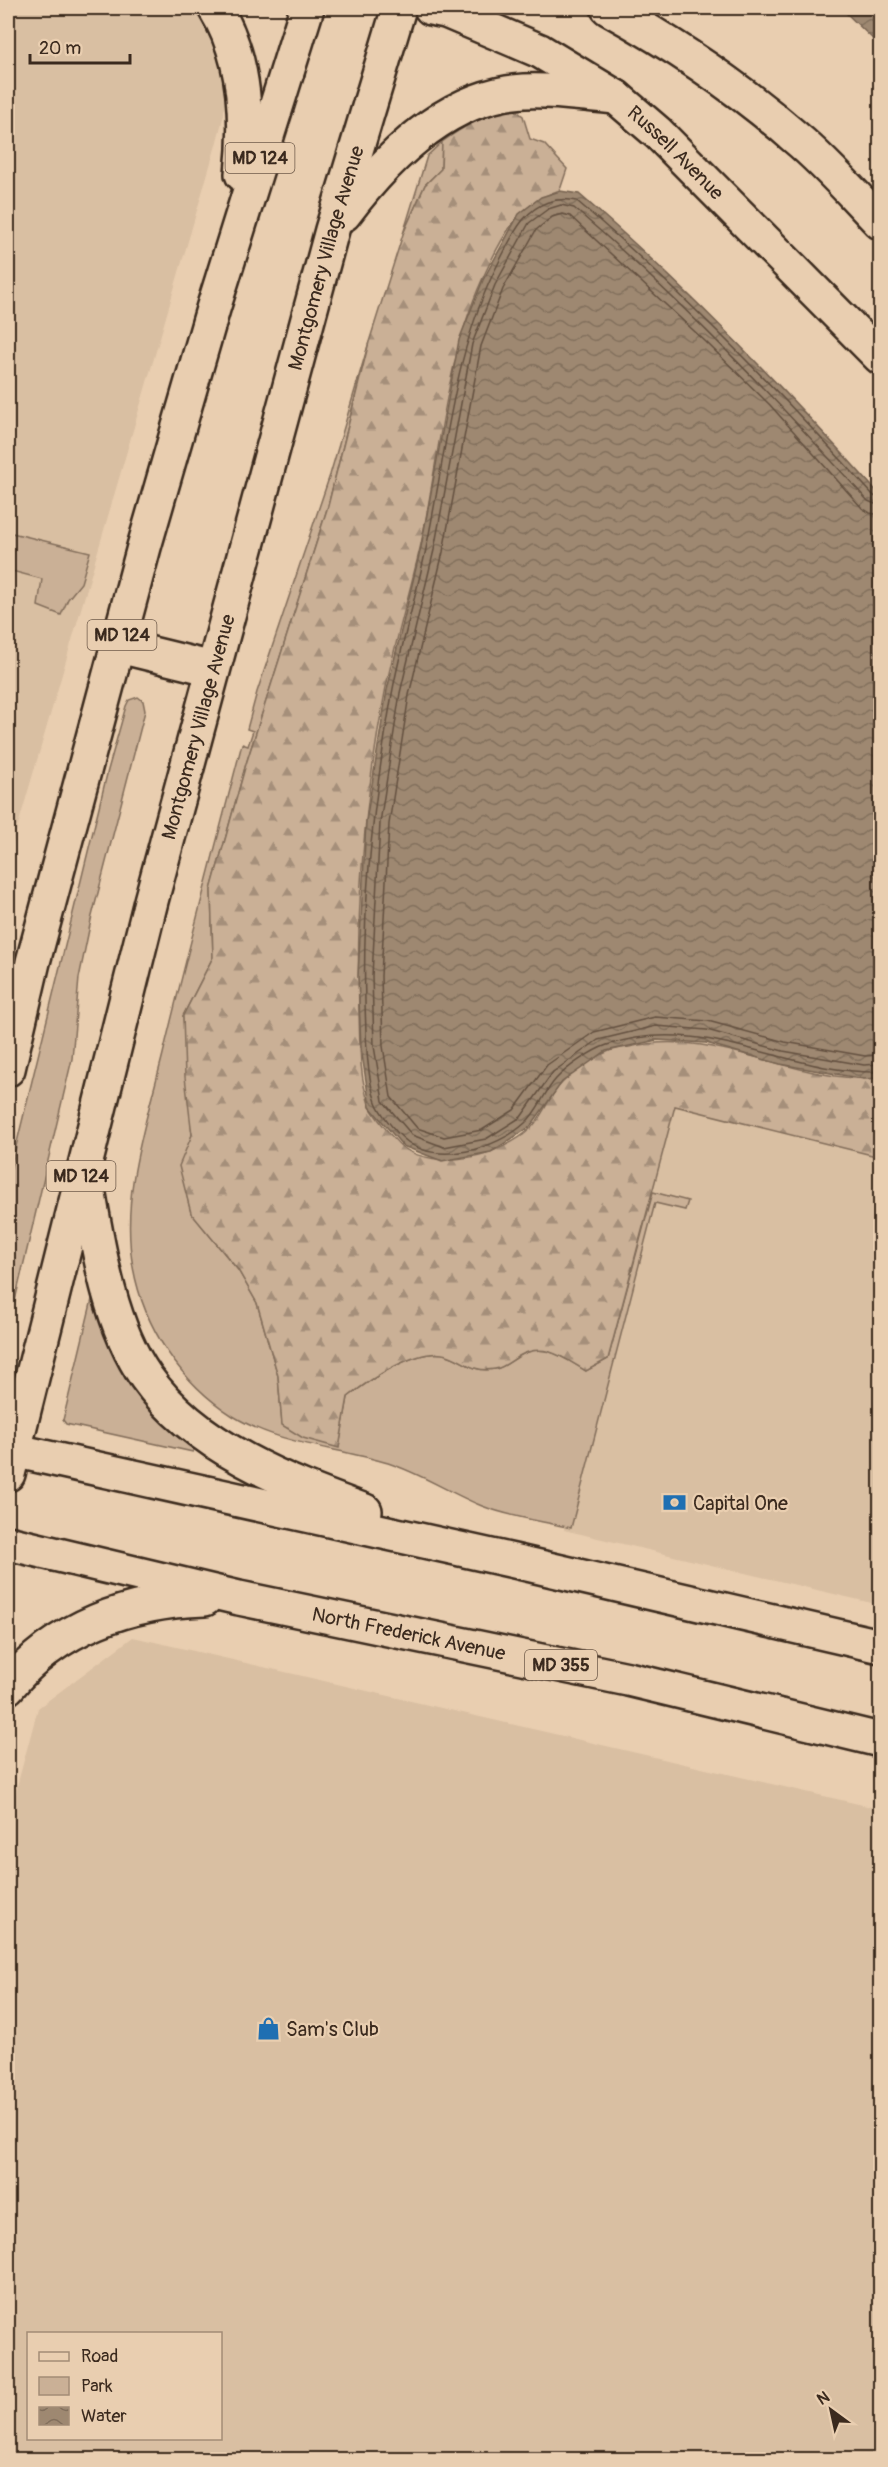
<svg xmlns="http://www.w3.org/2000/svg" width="888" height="2467" font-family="Pangolin,sans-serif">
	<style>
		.built { fill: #d9bfa2; fill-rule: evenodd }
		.green { fill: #cab096; stroke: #826d5a; stroke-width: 1.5 }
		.forest { fill: url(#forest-firs); stroke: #826d5a; stroke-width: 1.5 }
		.water { fill: url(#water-waves); stroke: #766250; stroke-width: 1.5 }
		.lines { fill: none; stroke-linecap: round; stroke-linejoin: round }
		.shore { stroke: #63503f; stroke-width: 1.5 }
		.tertiary-casing { stroke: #3b2a1e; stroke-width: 38 }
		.primary-casing { stroke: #3b2a1e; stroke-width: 38 }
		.tertiary { stroke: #e9ceb0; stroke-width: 33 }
		.primary { stroke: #e9ceb0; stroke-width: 33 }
		.labels { text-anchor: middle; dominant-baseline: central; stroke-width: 4.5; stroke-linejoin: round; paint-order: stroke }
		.shield { fill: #e9ceb0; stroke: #6f5b4a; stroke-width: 1.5 }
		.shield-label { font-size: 18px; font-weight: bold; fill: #3b2a1e }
		.street-label { font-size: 20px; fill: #3b2a1e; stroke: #e9ceb0 }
		.poi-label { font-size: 20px; fill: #3b2a1e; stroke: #e9ceb0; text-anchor: start }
	</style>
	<defs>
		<pattern id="forest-firs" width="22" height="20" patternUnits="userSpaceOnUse" patternTransform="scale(1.5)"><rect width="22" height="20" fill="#cab096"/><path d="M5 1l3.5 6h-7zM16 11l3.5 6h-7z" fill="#a58f7a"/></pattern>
		<pattern id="water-waves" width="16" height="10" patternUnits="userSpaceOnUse" patternTransform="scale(1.5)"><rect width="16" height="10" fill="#9e8871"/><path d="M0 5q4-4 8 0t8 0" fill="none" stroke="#826f5c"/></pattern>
	</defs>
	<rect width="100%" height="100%" fill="#e9ceb0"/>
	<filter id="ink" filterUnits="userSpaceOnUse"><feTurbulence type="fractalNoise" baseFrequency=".0167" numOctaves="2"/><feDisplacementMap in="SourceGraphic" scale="12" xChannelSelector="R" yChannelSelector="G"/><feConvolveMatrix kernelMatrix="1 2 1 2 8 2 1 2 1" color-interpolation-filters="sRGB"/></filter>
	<g filter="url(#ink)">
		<!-- built -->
		<g class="built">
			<path d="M 8,8 L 198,8 L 207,22 L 219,50 L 226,80 L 224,114 L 216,145 L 8,860 Z"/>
			<path d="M 675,1105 L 880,1157 L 880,1605 L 564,1530 Z"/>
			<path d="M 133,1637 L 880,1809 L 880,2459 L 8,2459 L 8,1820 L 38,1708 ZM 28,2334 L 220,2334 L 220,2438 L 28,2438 Z"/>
		</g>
		<!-- green -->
		<g class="green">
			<path d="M 442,142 L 441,169 L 425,185 L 403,234 L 427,156 Z"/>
			<path d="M 369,342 L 328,506 L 246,764 L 211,890 L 213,957 L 183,1016 L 192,1135 L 180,1166 L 191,1213 L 238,1270 L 257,1303 L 278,1376 L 282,1424 L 339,1447 L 348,1397 C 369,1380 418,1346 447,1355 C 466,1361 472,1373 495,1369 C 503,1368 512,1360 519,1356 C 543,1341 564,1358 586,1371 L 608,1359 L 653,1192 L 688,1201 L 685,1210 L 655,1203 L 571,1528 C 542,1521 510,1517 482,1506 C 450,1493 420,1473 388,1463 C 336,1447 280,1445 233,1416 C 181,1383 144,1328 133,1267 C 120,1196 146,1123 163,1054 C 188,950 215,847 242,744 L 248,746 L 253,731 L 247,729 L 257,692 L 330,475 Z"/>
			<path d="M 8,532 L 90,552 L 81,583 L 68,599 L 61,615 L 38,606 L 42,579 L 8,570 Z"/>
			<path d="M 138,697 L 143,701 L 145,711 L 91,920 L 79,978 L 72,1059 L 8,1330 L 8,1179 L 108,770 L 126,706 L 129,700 Z"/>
			<path d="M 93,1295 L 155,1412 L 193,1447 L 193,1452 L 66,1424 L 63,1420 Z"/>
		</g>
		<!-- forest -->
		<path class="forest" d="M 514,109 L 523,116 L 530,139 L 544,144 L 567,169 L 560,190 C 517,204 500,240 482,280 C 446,359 439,458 421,544 C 410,592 396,639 386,687 C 365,793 356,904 359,1012 C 360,1041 359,1076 369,1104 C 372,1113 395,1141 402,1147 C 437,1172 502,1156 531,1128 C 544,1115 549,1095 562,1083 C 572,1072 593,1058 607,1052 C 613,1049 622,1048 629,1047 C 717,1026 794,1084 880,1078 L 880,1157 L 675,1106 L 608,1359 L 586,1371 C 564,1358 544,1341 519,1356 C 512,1360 503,1368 495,1369 C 472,1373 466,1361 447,1355 C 418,1346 369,1380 348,1397 L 339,1448 L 303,1438 L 282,1425 L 278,1376 L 257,1303 L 238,1270 L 191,1213 L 179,1166 L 192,1135 L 185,1077 L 183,1016 L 213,957 L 211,890 L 246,764 L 328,506 L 369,342 L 403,234 L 425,185 L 441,169 L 442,142 C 465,125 486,115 514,109 Z"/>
		<!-- water -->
		<g class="water">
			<path d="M 841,8 L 880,8 L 880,46 Z"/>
			<path d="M 560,191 L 579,194 C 687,287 785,389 880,495 L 880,1078 L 864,1079 L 780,1064 L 706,1043 L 657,1040 L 606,1051 L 562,1082 L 530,1127 L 491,1152 L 442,1161 L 403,1146 L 370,1107 L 361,1048 L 358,976 L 366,822 L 387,690 L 421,547 L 459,340 L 483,280 L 519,214 L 541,197 Z"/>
		</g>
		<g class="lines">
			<!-- shore -->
			<g class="shore">
				<path d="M 880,498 L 874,496 C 780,392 683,292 577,201 C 556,196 537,203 523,220 C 513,232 507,247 500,260 C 454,347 447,448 427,544 C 417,594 401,644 392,694 C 374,795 362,900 365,1002 C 366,1031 366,1076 376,1102 C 380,1113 395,1131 404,1139 C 436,1167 497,1149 525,1123 C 538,1112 544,1092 556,1079 C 567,1067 592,1050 607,1045 C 705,1013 784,1074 880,1072"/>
				<path d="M 880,506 L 868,501 C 775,398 679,298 574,208 L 561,205 L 548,209 L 529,223 L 495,285 L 472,344 L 434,550 L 400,693 L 380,823 L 372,976 L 374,1046 L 383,1101 L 412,1135 L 444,1147 L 486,1139 L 521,1117 L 553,1072 L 598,1040 L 656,1026 L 707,1030 L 783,1051 L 864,1065 L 880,1064"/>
				<path d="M 880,515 L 870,513 L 862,508 L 770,405 L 706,342 L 570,216 L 562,214 L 552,217 L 536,230 L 503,289 L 481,346 L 443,552 L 409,695 L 389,824 L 381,976 L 383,1046 L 391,1097 L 417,1128 L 444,1137 L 482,1130 L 514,1110 L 547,1065 L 594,1032 L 655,1017 L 708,1021 L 785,1042 L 865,1056 L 880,1055"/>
			</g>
			<defs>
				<g id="tertiary">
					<path id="s1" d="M 431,8 L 446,11 L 540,51 L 616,97 L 658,133 L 880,357"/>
					<path d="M 608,8 C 675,45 738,87 796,138 C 826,163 853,194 880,222"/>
				</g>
				<g id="primary">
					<path d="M 215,8 C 245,56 248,119 242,174"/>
					<path d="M 344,214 C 387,157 448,95 524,91 C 554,89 586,95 616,97"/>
					<path d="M 119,646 L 213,669"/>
					<path d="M 8,1069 L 33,962 L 144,547 L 213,309 L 307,8"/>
					<path d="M 86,1177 C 97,1240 108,1323 146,1377 C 196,1448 286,1482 365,1511"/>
					<path d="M 8,1449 L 514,1561 L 880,1646"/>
					<path id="s2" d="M 8,1474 L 151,901 L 332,230 L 399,8"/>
					<path id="s3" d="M 8,1543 L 239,1598 L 628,1679 L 880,1740"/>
					<path d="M 8,1687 C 56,1627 130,1601 205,1599"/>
				</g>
			</defs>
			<!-- tertiary casing -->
			<use href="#tertiary" class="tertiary-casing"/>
			<!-- primary casing -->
			<use href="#primary" class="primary-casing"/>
			<!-- tertiary -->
			<use href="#tertiary" class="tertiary"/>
			<!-- primary -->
			<use href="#primary" class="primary"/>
		</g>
	</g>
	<!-- icons -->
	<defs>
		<symbol id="bank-bare" viewBox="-9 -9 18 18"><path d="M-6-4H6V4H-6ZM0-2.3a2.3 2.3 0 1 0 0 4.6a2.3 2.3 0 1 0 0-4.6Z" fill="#1f6fb2" stroke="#e9ceb0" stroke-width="2.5" paint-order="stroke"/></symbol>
		<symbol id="shop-bare" viewBox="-9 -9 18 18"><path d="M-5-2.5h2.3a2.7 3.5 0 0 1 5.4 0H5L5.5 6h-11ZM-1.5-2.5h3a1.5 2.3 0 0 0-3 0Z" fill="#1f6fb2" stroke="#e9ceb0" stroke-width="2.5" paint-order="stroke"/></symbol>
	</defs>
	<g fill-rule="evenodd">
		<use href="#bank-bare" x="658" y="1486" width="33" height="33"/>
		<use href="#shop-bare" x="252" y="2012" width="33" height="33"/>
	</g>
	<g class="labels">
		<!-- shield labels -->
		<g class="shield">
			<rect x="225.5" y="143" width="69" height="30" rx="4.5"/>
			<rect x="87.5" y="620" width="69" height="30" rx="4.5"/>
			<rect x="46.5" y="1161" width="69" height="30" rx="4.5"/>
			<rect x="525" y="1650" width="72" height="30" rx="4.5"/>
		</g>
		<g class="shield-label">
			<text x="260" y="158">MD 124</text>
			<text x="122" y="635">MD 124</text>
			<text x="81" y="1176">MD 124</text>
			<text x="561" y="1665">MD 355</text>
		</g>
		<!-- street labels -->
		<g class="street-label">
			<text stroke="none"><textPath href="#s1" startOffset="288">Russell Avenue</textPath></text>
			<text stroke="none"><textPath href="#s2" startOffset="1257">Montgomery Village Avenue</textPath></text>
			<text stroke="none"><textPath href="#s2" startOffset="771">Montgomery Village Avenue</textPath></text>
			<text stroke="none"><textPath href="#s3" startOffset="411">North Frederick Avenue</textPath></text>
		</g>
		<!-- poi labels -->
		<g class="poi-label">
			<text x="693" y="1503">Capital One</text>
			<text x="286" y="2029">Sam's Club</text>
		</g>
	</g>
	<!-- margin -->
	<rect width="888" height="2467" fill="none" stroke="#e9ceb0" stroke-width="30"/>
	<rect x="15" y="15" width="858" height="2437" fill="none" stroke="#3b2a1e" stroke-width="2" filter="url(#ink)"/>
	<!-- legend -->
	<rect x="27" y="2332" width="195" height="108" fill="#e9ceb0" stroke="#a38c76" stroke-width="1.5"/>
	<rect x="39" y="2352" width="30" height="9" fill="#e9ceb0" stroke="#a38c76" stroke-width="1.5"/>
	<text x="81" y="2362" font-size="18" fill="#3b2a1e">Road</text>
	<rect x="39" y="2377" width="30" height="18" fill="#cab096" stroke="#a38c76" stroke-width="1.5"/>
	<text x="81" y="2392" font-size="18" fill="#3b2a1e">Park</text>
	<rect x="39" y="2407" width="30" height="18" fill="url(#water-waves)" stroke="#a38c76" stroke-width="1.5"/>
	<text x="81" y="2422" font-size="18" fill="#3b2a1e">Water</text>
	<!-- north arrow -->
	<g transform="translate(831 2410) rotate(327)" stroke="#e9ceb0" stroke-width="4.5" paint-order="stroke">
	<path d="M0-4.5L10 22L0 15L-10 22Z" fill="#3b2a1e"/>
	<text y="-9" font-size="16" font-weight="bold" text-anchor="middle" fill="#3b2a1e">N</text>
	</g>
	<!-- scale -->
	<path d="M30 54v9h100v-9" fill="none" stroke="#3b2a1e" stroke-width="3"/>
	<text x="39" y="54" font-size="18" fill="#3b2a1e" stroke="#e9ceb0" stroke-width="4.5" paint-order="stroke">20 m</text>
</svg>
